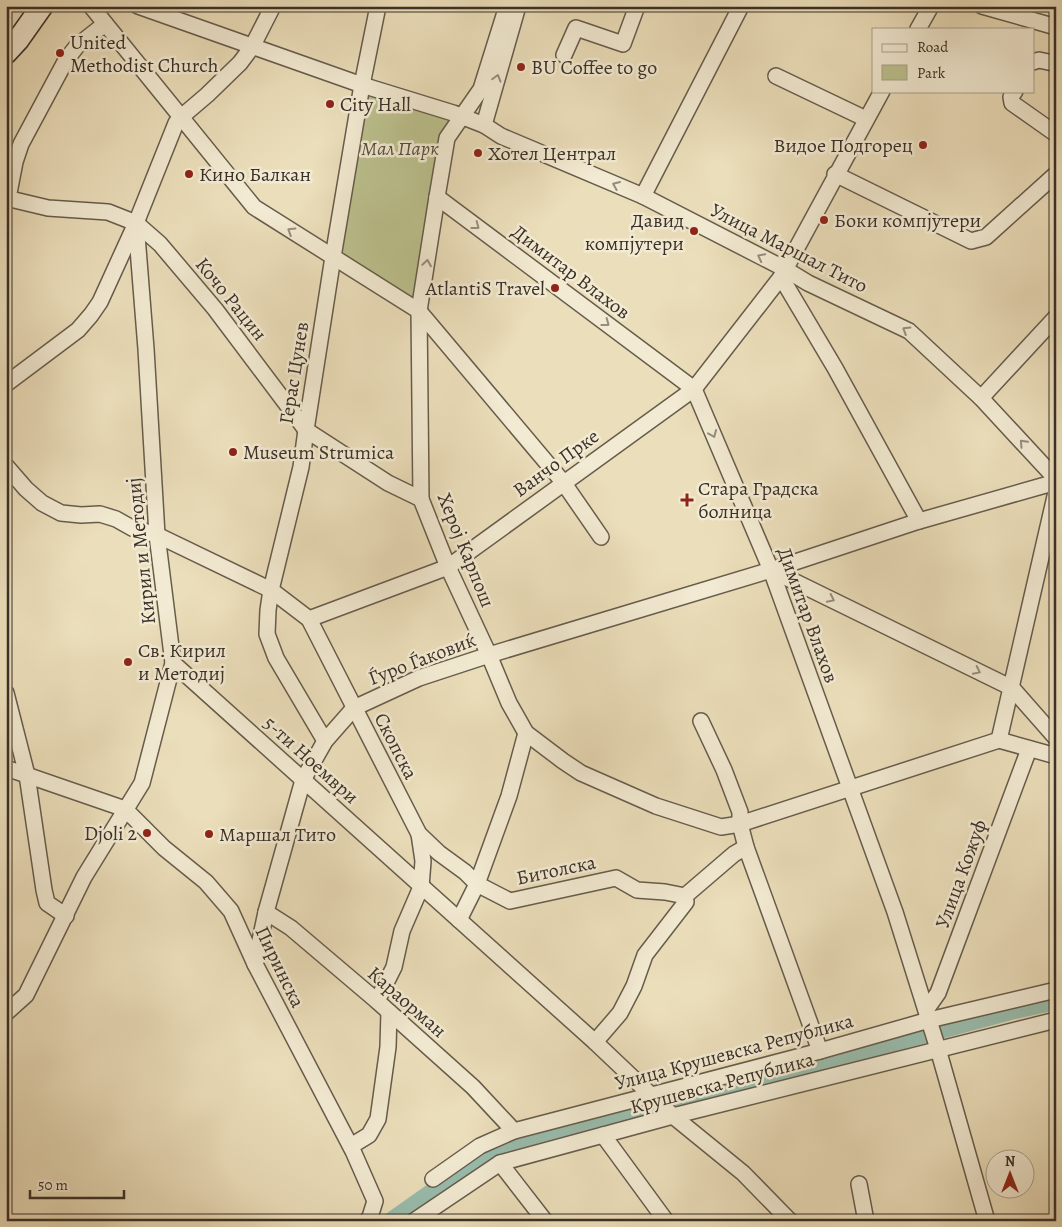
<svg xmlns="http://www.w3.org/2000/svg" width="1062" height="1227" font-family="Alegreya,serif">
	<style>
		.green { fill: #bbc08d; stroke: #7a785a }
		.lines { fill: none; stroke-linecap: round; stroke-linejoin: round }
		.canal { stroke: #99bcac; stroke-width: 14 }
		.street-casing { stroke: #665c4c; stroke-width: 18 }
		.secondary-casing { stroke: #3a3028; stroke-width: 24 }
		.street { stroke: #f2ead2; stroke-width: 15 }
		.secondary { stroke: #f2ead2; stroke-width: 21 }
		.oneway { stroke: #968d7d }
		.poi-dot { fill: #8f2418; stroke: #f2ead2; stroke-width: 2 }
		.labels { text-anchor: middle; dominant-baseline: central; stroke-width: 5; stroke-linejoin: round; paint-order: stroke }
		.poi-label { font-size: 20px; fill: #3a3028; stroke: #f2ead2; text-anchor: start }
		.park-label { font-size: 20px; font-style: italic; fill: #544d3c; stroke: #f2ead2 }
		.street-label { font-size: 20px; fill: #3a3028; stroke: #f2ead2 }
	</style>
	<rect width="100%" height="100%" fill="#ebdeba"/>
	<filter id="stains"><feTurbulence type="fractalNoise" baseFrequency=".004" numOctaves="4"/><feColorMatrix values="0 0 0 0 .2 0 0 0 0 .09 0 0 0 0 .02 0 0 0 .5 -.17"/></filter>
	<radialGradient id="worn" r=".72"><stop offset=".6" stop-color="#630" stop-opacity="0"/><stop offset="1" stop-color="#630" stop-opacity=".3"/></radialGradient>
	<!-- green -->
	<path class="green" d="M 362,85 L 453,113 L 419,311 L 341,256 Z"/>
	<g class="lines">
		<!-- canal -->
		<path class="canal" d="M 388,1221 L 436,1187 L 496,1152 L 1011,1013 L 1056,1003"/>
		<defs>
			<g id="street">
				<path d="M 91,6 L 254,207 L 419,311 L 563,482 L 601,537"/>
				<path d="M 138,6 L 362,85 L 453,113 L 484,125 L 501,136 L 643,196 L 785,269 L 808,283 L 909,331 L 981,398 L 1056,479"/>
				<path d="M 507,6 L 481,89 L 447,138 L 437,197 L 419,311 L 421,499 L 448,567 L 489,655 L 509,703 L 526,733 L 563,761 L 581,773 L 656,806 L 721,827 L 740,824 L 999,740"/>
				<path d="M 982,6 L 1056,27"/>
				<path d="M 918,29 L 931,6"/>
				<path d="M 564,55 L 576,28 L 623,44 L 637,6"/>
				<path d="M 1033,62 L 1039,60 L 1053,63 L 1056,60"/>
				<path d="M 776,76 L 866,119"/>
				<path d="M 1015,91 L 1011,97 L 1012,103 L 1056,134"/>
				<path d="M 484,125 L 518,6"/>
				<path d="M 835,174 L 971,241 L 986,237 L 1056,174"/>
				<path d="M 643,196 L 741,6"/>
				<path d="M 437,197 L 694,389 L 771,570 L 895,912 L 938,1049 L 987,1221"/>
				<path d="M 6,198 L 48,208 L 108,212 L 136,223 L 160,244 L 215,309 L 306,430 L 388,483 L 421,499"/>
				<path d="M 8,198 L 15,162 L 21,144 L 66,60 L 77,46 L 105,24"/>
				<path d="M 781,277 L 835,368 L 919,521"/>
				<path d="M 6,384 L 78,330 L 91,315 L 100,302 L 136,223 L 176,123 L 180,118 L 207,95 L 240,63 L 252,47 L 273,6"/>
				<path d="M 981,398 L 1056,317"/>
				<path d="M 6,466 L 26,489 L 42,503 L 61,513 L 81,515 L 100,514 L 116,519 L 132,528 L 157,535 L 271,590 L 309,619 L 419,834 L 439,853 L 465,872 L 477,884 L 459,920"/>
				<path d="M 1056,492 L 999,740 L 1056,756"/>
				<path d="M 771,570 L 1012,688 L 1056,738"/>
				<path d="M 309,619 L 448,567 L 694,389 L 781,277 L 882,91"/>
				<path d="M 173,663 L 595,1042 L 673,1116 L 743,1173 L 790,1221"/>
				<path d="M 6,693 L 27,775 L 44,890 L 47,903 L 66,916"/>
				<path d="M 701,721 L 724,770 L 740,812 L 740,824 L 746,847 L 820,1051"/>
				<path d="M 526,733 L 509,796 L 477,884 L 510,901 L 616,878 L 637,890 L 665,892 L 685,896 L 734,854 L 746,847"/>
				<path d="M 325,741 L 276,658 L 267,634 L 268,610 L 271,590 L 301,467 L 306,430 L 333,257 L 362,85 L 378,6"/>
				<path d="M 6,768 L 125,809 L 164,848 L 206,882 L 231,911 L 255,964 L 353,1151 L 375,1201 L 370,1217 L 367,1221"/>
				<path d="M 266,912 L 291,928 L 377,1001 L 473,1087 L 514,1131"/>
				<path d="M 255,964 L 266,912 L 303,780 L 325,741 L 354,708 L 419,678 L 489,655 L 771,570 L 919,521 L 1056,482"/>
				<path d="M 377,1001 L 394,967 L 402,931 L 421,887 L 423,861 L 419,834"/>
				<path d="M 926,1010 L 938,993 L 1029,749"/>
				<path d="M 6,1013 L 26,995 L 84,877 L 142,783 L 173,663 L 157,535 L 146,349 L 136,223"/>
				<path d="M 595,1042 L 620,1013 L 634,986 L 645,955 L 686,902 L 685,896"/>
				<path d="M 603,1135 L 666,1221"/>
				<path d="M 351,1146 L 369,1135 L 378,1119 L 388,1047 L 389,1012"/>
				<path d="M 500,1163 L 545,1221"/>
				<path d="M 433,1179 L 480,1146 L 514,1131 L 820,1051 L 929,1020 L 1056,990"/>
				<path d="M 859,1184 L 866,1221"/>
				<path d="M 414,1221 L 500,1163 L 673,1116 L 1056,1020"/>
			</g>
			<path id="secondary" d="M 6,53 L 18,40 L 42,6"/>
		</defs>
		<!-- street casing -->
		<use href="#street" class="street-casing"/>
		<!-- secondary casing -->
		<use href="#secondary" class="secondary-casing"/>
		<!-- street -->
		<use href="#street" class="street"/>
		<!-- secondary -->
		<use href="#secondary" class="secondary"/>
	</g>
	<!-- one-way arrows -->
	<defs><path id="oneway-chevron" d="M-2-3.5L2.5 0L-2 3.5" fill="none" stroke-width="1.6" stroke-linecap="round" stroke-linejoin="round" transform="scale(1.25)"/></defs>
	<g class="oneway">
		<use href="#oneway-chevron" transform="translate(497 78) rotate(-74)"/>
		<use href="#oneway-chevron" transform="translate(616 185) rotate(-157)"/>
		<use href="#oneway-chevron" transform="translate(476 226) rotate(37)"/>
		<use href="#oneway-chevron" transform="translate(291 231) rotate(-148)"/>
		<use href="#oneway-chevron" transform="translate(761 257) rotate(-153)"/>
		<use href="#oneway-chevron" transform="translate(427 263) rotate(-81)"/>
		<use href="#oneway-chevron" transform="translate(606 323) rotate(37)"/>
		<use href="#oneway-chevron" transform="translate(906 330) rotate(-148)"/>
		<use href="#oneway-chevron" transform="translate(713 434) rotate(67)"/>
		<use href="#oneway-chevron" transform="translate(1023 443) rotate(-133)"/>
		<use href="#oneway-chevron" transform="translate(831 599) rotate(26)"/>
		<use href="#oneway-chevron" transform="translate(977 671) rotate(26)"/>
	</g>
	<!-- markers -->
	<g class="poi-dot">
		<circle cx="60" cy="53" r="5"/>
		<circle cx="521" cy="67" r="5"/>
		<circle cx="330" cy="104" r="5"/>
		<circle cx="923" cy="145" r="5"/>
		<circle cx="478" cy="153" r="5"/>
		<circle cx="189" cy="174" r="5"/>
		<circle cx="824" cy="220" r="5"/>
		<circle cx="694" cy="231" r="5"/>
		<circle cx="555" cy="288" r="5"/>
		<circle cx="233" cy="452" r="5"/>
		<path d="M684.5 492.5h5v5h5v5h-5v5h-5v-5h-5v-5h5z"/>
		<circle cx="128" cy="662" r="5"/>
		<circle cx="147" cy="833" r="5"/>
		<circle cx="209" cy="834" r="5"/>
	</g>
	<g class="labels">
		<!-- poi labels -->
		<g class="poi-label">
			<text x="70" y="42">United<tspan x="70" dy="23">Methodist Church</tspan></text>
			<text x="531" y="67">BU Coffee to go</text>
			<text x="340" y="104">City Hall</text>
			<text x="913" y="145" text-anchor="end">Видое Подгорец</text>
			<text x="488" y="153">Хотел Централ</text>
			<text x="199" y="174">Кино Балкан</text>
			<text x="684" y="220" text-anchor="end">Давид<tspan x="684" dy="23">компјутери</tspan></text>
			<text x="834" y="220">Боки компјутери</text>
			<text x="545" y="288" text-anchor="end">AtlantiS Travel</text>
			<text x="243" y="452">Museum Strumica</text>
			<text x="698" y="488">Стара Градска<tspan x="698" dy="23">болница</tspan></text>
			<text x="138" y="650">Св. Кирил<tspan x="138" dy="23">и Методиј</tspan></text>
			<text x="137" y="833" text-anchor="end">Djoli 2</text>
			<text x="219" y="834">Маршал Тито</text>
		</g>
		<!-- park labels -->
		<g class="park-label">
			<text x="400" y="148">Мал Парк</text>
		</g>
		<!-- street labels -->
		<g class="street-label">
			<text transform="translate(789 248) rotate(27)">Улица Маршал Тито</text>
			<text transform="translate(571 272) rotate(37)">Димитар Влахов</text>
			<text transform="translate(231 299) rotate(51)">Кочо Рацин</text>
			<text transform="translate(294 373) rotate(-81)">Герас Цунев</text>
			<text transform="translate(556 463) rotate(-36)">Ванчо Прке</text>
			<text transform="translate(466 550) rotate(68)">Херој Карпош</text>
			<text transform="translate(141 551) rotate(-96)">Кирил и Методиј</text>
			<text transform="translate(808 615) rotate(70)">Димитар Влахов</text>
			<text transform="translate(422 659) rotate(-21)">Ѓуро Ѓаковиќ</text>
			<text transform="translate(396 746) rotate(63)">Скопска</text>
			<text transform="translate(311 760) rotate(42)">5-ти Ноември</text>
			<text transform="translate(556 870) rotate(-12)">Битолска</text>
			<text transform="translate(961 874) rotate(-70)">Улица Кожуф</text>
			<text transform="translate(280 967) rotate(64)">Пиринска</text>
			<text transform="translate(407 1002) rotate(41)">Караорман</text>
			<text transform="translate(734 1052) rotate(-15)">Улица Крушевска Република</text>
			<text transform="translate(722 1083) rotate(-15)">Крушевска Република</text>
		</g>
	</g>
	<!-- margin -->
	<rect width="1062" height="1227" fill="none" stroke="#ebdeba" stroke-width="25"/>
	<rect x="8" y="8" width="1047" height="1212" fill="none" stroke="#3a3028" stroke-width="2.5"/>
	<rect x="12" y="12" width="1037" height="1202" fill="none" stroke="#3a3028"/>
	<!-- legend -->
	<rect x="872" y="28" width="162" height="65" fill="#f2ead2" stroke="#a8a08e"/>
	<rect x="882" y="44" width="25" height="8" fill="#f2ead2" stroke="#a8a08e"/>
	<text x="917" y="52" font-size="15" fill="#3a3028">Road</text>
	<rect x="882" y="65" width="25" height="15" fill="#bbc08d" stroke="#a8a08e"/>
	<text x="917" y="78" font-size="15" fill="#3a3028">Park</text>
	<!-- north arrow -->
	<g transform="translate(1010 1174)"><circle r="24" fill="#f2ead2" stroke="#a8a08e"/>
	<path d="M0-4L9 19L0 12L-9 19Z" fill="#8f2418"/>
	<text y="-8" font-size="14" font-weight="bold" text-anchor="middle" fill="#3a3028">N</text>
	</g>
	<!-- scale -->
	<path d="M30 1190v8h94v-8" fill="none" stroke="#3a3028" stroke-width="2.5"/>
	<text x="38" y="1190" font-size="15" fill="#3a3028" stroke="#f2ead2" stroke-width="4" paint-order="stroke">50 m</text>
	<rect width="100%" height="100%" filter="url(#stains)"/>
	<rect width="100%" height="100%" fill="url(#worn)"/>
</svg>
